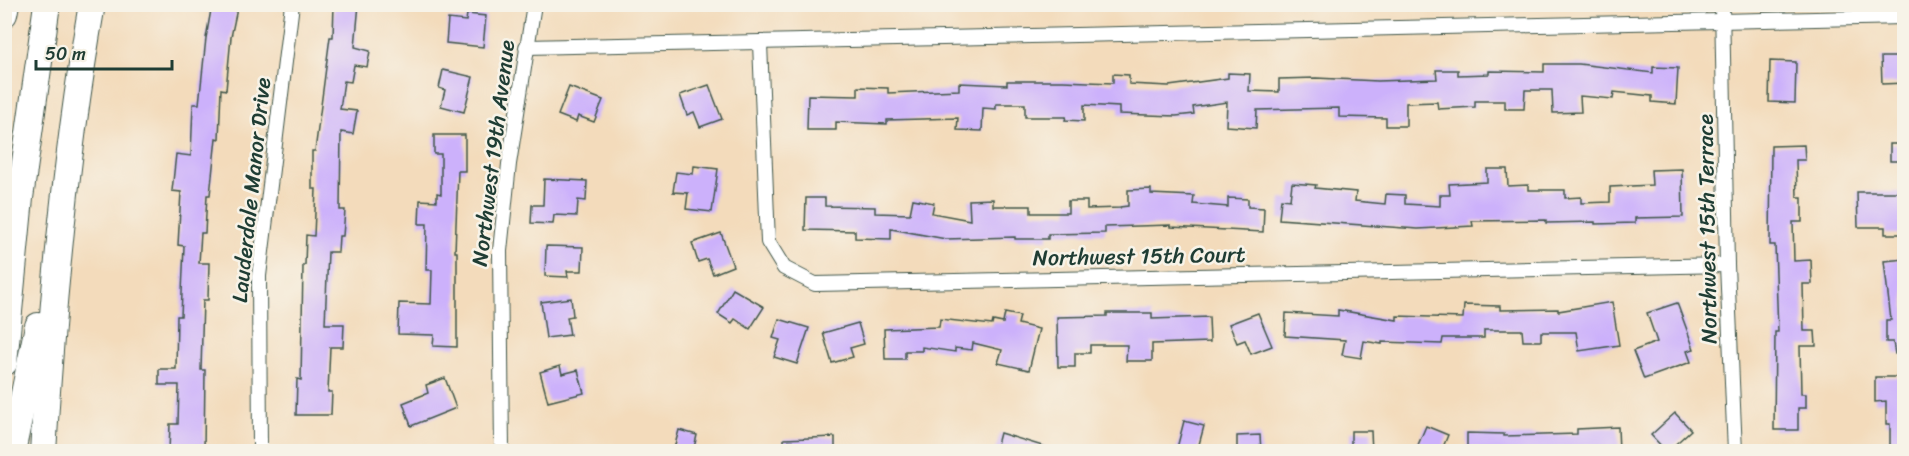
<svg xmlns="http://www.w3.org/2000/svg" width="1909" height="456" font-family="Sriracha,sans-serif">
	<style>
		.building { fill: #ccb1fb }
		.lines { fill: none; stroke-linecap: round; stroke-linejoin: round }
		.minor-casing { stroke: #3f5548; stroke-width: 16 }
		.motorway-casing { stroke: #3f5548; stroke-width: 28 }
		.minor { stroke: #fff; stroke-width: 14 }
		.motorway { stroke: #fff; stroke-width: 26 }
		.labels { text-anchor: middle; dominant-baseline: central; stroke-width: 5; stroke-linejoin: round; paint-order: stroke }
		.street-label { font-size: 22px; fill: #1f3d34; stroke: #f7f3e8 }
	</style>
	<rect width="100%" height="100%" fill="#f7f3e8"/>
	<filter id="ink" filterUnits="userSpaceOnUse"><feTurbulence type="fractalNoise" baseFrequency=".0167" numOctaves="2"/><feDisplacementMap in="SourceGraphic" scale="12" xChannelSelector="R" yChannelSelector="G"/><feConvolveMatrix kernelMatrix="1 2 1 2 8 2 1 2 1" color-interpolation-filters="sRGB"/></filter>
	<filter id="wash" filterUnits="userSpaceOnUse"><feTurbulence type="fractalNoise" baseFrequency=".008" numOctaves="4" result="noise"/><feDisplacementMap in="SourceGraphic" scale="24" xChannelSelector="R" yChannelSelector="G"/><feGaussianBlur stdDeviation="1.35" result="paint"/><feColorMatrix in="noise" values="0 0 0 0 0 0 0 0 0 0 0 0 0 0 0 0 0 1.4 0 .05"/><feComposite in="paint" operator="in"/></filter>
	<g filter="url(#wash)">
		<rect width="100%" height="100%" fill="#f3dbbb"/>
		<g id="blocks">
			<!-- building -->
			<g class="building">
				<path d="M 212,4 L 238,4 L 231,37 L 226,90 L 221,89 L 219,139 L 216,138 L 210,195 L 207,195 L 205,233 L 201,233 L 199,263 L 209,263 L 208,300 L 203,300 L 201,370 L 205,370 L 204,452 L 169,452 L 170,424 L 178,424 L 179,385 L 159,385 L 159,369 L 176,369 L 177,316 L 181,316 L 184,246 L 178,245 L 181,192 L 172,191 L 176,154 L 191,156 L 193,104 L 199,104 L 206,38 Z"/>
				<path d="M 334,4 L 359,4 L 355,47 L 370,51 L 367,67 L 354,65 L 351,82 L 344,81 L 340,109 L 357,111 L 353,134 L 341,132 L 340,210 L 345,210 L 343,236 L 339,236 L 338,252 L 328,252 L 325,324 L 344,324 L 343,347 L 330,347 L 328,392 L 332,392 L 331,415 L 296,415 L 297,379 L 301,380 L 303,265 L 305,265 L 306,235 L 314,236 L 316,189 L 312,189 L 312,151 L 315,151 L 330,37 L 333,37 Z"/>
				<path d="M 467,14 L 486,16 L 483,47 L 446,43 L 448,19 L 466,21 Z"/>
				<path d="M 1881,57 L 1905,57 L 1905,83 L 1882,84 Z"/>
				<path d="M 1770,61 L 1796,62 L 1795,103 L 1769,102 Z"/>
				<path d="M 1544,64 L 1579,64 L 1653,73 L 1653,67 L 1678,68 L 1676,104 L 1652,102 L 1652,96 L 1614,92 L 1613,99 L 1580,96 L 1581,112 L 1553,113 L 1552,90 L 1525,90 L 1524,109 L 1505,109 L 1505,101 L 1475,101 L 1475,107 L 1438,109 L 1437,102 L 1406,103 L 1406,126 L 1386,126 L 1386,118 L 1339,117 L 1339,108 L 1257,110 L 1256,128 L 1226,126 L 1227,102 L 1193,107 L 1194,114 L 1176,116 L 1119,114 L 1119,107 L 1084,105 L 1084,121 L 1065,120 L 1066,117 L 1025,117 L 1025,104 L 996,104 L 996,109 L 983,108 L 982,131 L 957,130 L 958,118 L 887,120 L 887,124 L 836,122 L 836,130 L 807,130 L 808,95 L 858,96 L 858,87 L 888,88 L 888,93 L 959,90 L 959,83 L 1007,85 L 1007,81 L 1063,81 L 1113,83 L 1113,74 L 1129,75 L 1129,84 L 1169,86 L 1228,78 L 1228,73 L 1250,74 L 1249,91 L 1279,92 L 1279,79 L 1316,78 L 1378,81 L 1437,79 L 1436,70 L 1458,70 L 1458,75 L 1489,74 L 1489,71 L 1544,72 Z"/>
				<path d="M 443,70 L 473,77 L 464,112 L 441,106 L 445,90 L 439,88 Z"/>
				<path d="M 709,85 L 722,119 L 700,127 L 694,112 L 687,115 L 680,95 Z"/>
				<path d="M 569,87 L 603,100 L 594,122 L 578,116 L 576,122 L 558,115 Z"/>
				<path d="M 434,135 L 465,135 L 465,171 L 458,171 L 455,252 L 457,252 L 457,347 L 433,346 L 434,335 L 398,334 L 399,303 L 431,304 L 432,270 L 426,270 L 427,224 L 419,224 L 420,200 L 437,201 L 437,193 L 441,194 L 441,154 L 434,154 Z"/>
				<rect x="1890" y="144" width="15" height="17"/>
				<path d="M 1804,145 L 1805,160 L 1796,160 L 1797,197 L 1802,197 L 1802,222 L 1793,222 L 1794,261 L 1811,260 L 1812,284 L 1803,284 L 1804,331 L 1815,331 L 1816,346 L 1800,346 L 1801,394 L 1806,394 L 1806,408 L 1798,408 L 1798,430 L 1774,430 L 1775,332 L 1778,332 L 1775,245 L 1770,245 L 1771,146 Z"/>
				<path d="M 694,166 L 718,169 L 712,212 L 686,209 L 688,193 L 673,192 L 676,172 L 693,174 Z"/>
				<path d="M 1487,169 L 1507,169 L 1508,186 L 1528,185 L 1528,190 L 1565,190 L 1565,198 L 1581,197 L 1581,203 L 1610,202 L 1610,187 L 1652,185 L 1651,170 L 1682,169 L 1683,217 L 1635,218 L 1635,223 L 1595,224 L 1595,222 L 1546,223 L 1546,220 L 1472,221 L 1473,226 L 1418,229 L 1279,219 L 1281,199 L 1290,200 L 1292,183 L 1316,185 L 1315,188 L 1356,192 L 1355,201 L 1385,204 L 1386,194 L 1405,195 L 1405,204 L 1440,206 L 1440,195 L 1450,195 L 1449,184 L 1487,182 Z"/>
				<path d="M 544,179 L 587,181 L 586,201 L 578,200 L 577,216 L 554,215 L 553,224 L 531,223 L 532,205 L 543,205 Z"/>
				<path d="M 1151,189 L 1151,194 L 1194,196 L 1193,204 L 1228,207 L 1228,198 L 1248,199 L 1248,207 L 1264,208 L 1263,232 L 1171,227 L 1171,225 L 1105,227 L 1105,233 L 1048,234 L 1048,239 L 1015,239 L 1015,237 L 946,239 L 891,229 L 891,239 L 855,238 L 855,231 L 805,230 L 806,198 L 825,198 L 825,206 L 875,207 L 875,213 L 910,214 L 913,199 L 934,203 L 932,213 L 970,220 L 969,200 L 993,199 L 993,206 L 1031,206 L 1031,213 L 1068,213 L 1068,201 L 1087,201 L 1087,209 L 1120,208 L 1120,207 L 1128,206 L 1128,190 Z"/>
				<path d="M 1857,192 L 1905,192 L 1905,234 L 1885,234 L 1885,227 L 1858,227 Z"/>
				<path d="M 721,233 L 733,266 L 713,274 L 707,259 L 698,262 L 692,243 Z"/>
				<path d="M 546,246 L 583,247 L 582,271 L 567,271 L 568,277 L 545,276 Z"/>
				<path d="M 1905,259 L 1905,354 L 1895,354 L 1893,342 L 1886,342 L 1886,320 L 1891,320 L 1884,261 Z"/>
				<path d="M 733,289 L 764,307 L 750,329 L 735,319 L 732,323 L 718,314 Z"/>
				<path d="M 571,298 L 573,316 L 567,317 L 570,335 L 546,338 L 541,302 Z"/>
				<path d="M 1612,302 L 1619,345 L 1579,351 L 1576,332 L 1541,332 L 1541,341 L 1523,341 L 1522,330 L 1484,330 L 1484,338 L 1443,338 L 1442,344 L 1382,342 L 1382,344 L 1364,341 L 1361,358 L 1342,355 L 1345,340 L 1285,336 L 1286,313 L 1338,316 L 1338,310 L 1397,320 L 1397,316 L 1463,318 L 1464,305 L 1500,306 L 1500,310 L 1558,309 L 1558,311 Z"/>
				<path d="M 1677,303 L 1694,349 L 1687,351 L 1691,362 L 1644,379 L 1633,351 L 1657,342 L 1647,313 Z"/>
				<path d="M 1005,313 L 1020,316 L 1018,324 L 1039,329 L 1029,370 L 998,363 L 1002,350 L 973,343 L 972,350 L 955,348 L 955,352 L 922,347 L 922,351 L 905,351 L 905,359 L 885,359 L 884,329 L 939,327 L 940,319 L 992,325 L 993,321 L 1003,323 Z"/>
				<path d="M 1107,313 L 1152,313 L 1152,319 L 1209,317 L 1210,342 L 1152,344 L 1152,361 L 1126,361 L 1127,345 L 1090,345 L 1090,353 L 1075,353 L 1075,367 L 1058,367 L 1057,317 L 1107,316 Z"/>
				<path d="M 1258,313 L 1272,346 L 1251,354 L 1245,340 L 1237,343 L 1229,324 Z"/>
				<path d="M 779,319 L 809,328 L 797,364 L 774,357 L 780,340 L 773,338 Z"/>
				<path d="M 858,323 L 864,344 L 850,348 L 853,357 L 832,363 L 823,333 Z"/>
				<path d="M 560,366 L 562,374 L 578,370 L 584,393 L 548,402 L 540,372 Z"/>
				<path d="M 1875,377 L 1905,377 L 1905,452 L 1890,452 L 1890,424 L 1886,424 L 1886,401 L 1875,402 Z"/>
				<path d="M 445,378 L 456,408 L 411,426 L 403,403 L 428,393 L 426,385 Z"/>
				<path d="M 1675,413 L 1691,430 L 1667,452 L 1651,435 Z"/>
				<path d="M 1184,421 L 1204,426 L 1197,452 L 1176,452 Z"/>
				<path d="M 1426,426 L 1448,435 L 1441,452 L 1415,452 Z"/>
				<path d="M 1618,427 L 1619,452 L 1478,452 L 1478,448 L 1467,448 L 1467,433 L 1504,434 L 1504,436 L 1577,434 L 1577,429 Z"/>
				<path d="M 679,430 L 697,435 L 693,452 L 673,452 Z"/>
				<path d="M 1351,431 L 1371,431 L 1372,452 L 1351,452 Z"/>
				<path d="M 1000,433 L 1049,448 L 1048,452 L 995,452 Z"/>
				<path d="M 1260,435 L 1261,452 L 1237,452 L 1237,436 Z"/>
				<path d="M 835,437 L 835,452 L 784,452 L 784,439 Z"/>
			</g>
		</g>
	</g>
	<g filter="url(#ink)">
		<use href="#blocks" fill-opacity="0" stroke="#3f5548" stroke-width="1.5"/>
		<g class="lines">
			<defs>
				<g id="minor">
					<path d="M 1722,4 L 1727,265 L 1735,452"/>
					<path d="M 760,43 L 768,242 L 784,268 L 815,284 L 1727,265"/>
					<path d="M 526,47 L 1904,17"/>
					<path d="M 260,452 L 259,276 L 292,4"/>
					<path d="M 502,452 L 500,251 L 509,164 L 534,4"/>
				</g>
				<g id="motorway">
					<path d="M 4,14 L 6,4"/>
					<path d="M 4,363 L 20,198 L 47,4"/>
					<path d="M 12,452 L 38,326"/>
					<path d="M 43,452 C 52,302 66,152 92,4"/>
				</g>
			</defs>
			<!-- minor casing -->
			<use href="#minor" class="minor-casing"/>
			<!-- motorway casing -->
			<use href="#motorway" class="motorway-casing"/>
			<!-- minor -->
			<use href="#minor" class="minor"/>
			<!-- motorway -->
			<use href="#motorway" class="motorway"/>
		</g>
	</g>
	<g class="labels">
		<!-- street labels -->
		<g class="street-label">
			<text transform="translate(493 153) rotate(-83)">Northwest 19th Avenue</text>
			<text transform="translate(251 190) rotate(-84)">Lauderdale Manor Drive</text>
			<text transform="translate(1707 229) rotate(-91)">Northwest 15th Terrace</text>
			<text transform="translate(1139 256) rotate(-1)">Northwest 15th Court</text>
		</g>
	</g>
	<!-- margin -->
	<rect width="1909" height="456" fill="none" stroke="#f7f3e8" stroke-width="24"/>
	<!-- scale -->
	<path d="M36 60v9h136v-9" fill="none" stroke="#1f3d34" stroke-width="3"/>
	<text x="45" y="60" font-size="18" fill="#1f3d34" stroke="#f7f3e8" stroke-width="4.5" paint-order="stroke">50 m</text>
</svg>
